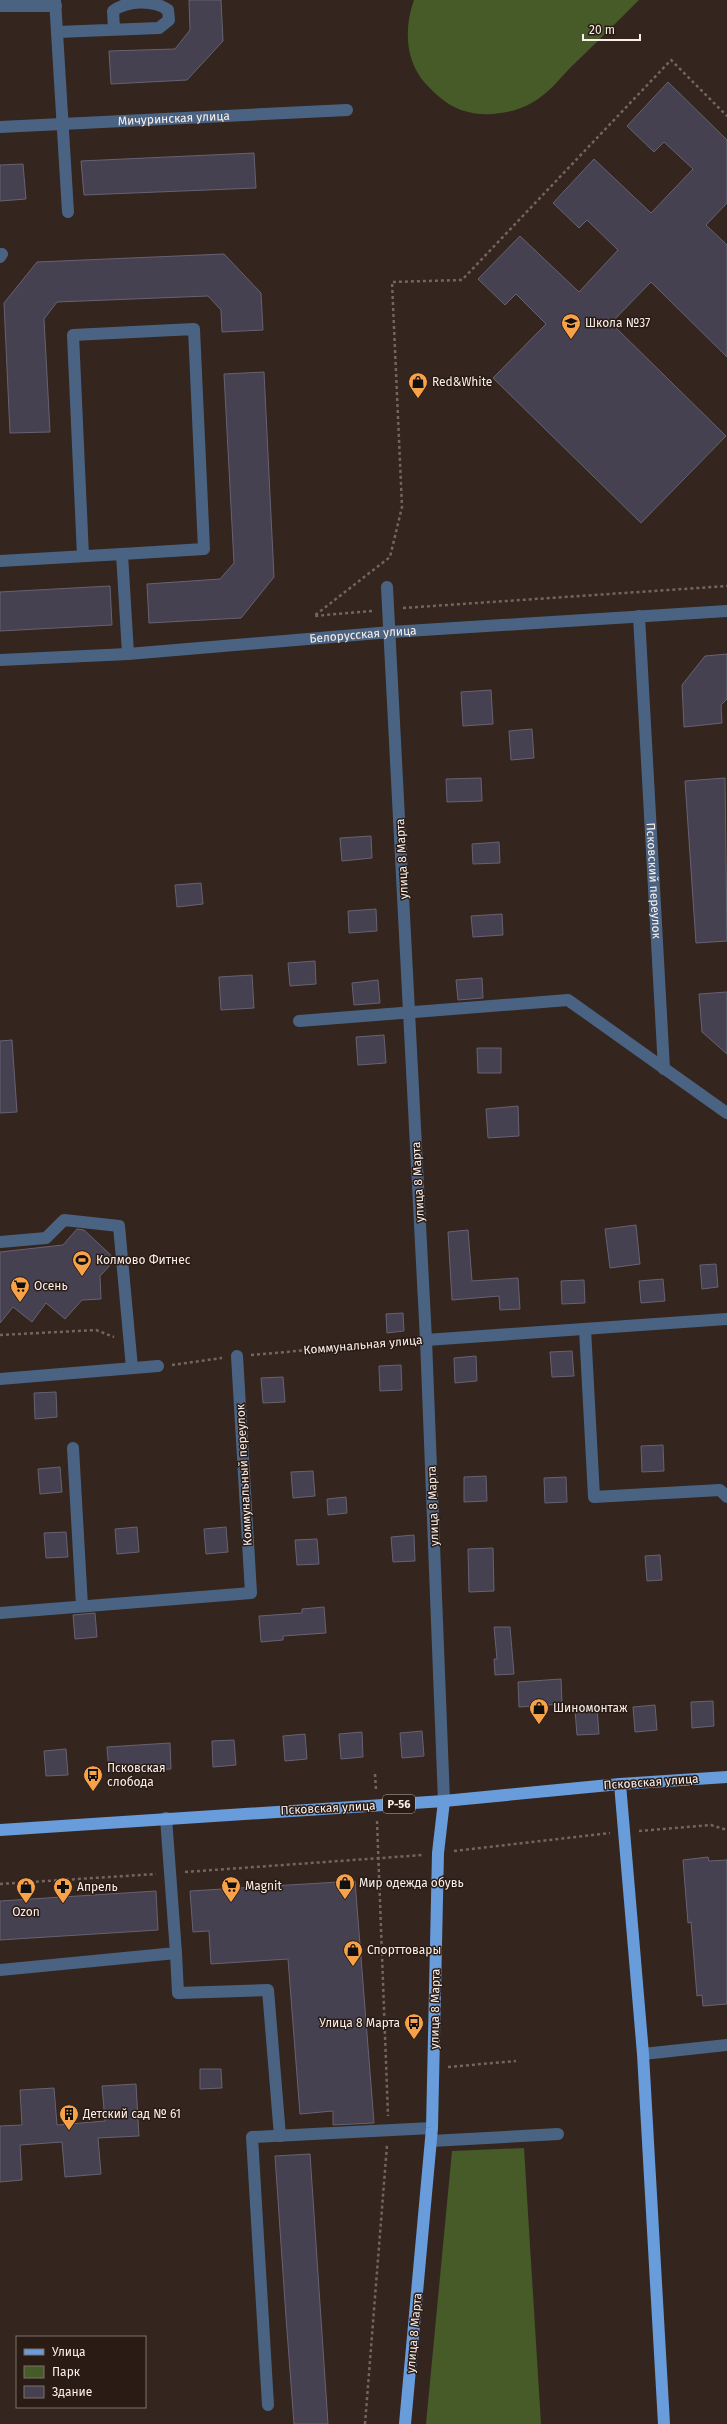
<svg xmlns="http://www.w3.org/2000/svg" width="727" height="2424" font-family="'Fira Sans',sans-serif">
	<style>
		.green { fill: #465b28 }
		.building { fill: #454150; stroke: #676272 }
		.lines { fill: none; stroke-linecap: round; stroke-linejoin: round }
		.path { stroke: #72665f; stroke-width: 2.5; stroke-dasharray: 3 3; stroke-linecap: butt }
		.minor { stroke: #4b6382; stroke-width: 12 }
		.major { stroke: #699cdb; stroke-width: 12 }
		.labels { text-anchor: middle; dominant-baseline: central; stroke-width: 3; stroke-linejoin: round; paint-order: stroke }
		.shield { fill: #2a1c15; stroke: #bcb0ab; stroke-width: 1 }
		.shield-label { font-size: 11px; font-weight: bold; fill: #faf0eb }
		.street-label { font-size: 12px; fill: #faf0eb; stroke: #2a1c15 }
		.poi-label { font-size: 12px; fill: #faf0eb; stroke: #2a1c15; text-anchor: start }
	</style>
	<rect width="100%" height="100%" fill="#34261e"/>
	<!-- green -->
	<g class="green">
		<path d="M 414,0 L 639,0 C 617,22 595,44 572,66 C 562,76 553,88 542,96 C 521,113 487,119 461,110 C 447,105 435,94 425,83 C 405,60 404,28 414,0 Z"/>
		<path d="M 524,2148 L 541,2424 L 426,2424 L 452,2151 Z"/>
	</g>
	<!-- building -->
	<g class="building">
		<path d="M 189,0 L 221,0 L 223,41 L 187,80 L 111,84 L 109,51 L 175,49 L 190,30 Z"/>
		<path d="M 668,82 L 727,140 L 727,203 L 706,225 L 727,245 L 727,357 L 651,282 L 611,323 L 726,436 L 641,523 L 493,378 L 546,324 L 516,294 L 505,305 L 478,279 L 520,236 L 579,292 L 618,250 L 587,220 L 579,228 L 553,203 L 594,159 L 651,213 L 693,169 L 664,142 L 654,152 L 627,126 Z"/>
		<path d="M 254,153 L 256,188 L 84,195 L 81,161 Z"/>
		<path d="M 23,164 L 26,199 L 0,201 L 0,165 Z"/>
		<path d="M 224,254 L 261,293 L 263,330 L 222,332 L 221,310 L 208,296 L 57,302 L 44,319 L 50,432 L 10,433 L 4,303 L 37,262 Z"/>
		<path d="M 264,372 L 274,577 L 241,618 L 149,623 L 147,584 L 220,579 L 234,563 L 224,374 Z"/>
		<path d="M 110,586 L 112,625 L 0,631 L 0,592 Z"/>
		<path d="M 727,654 L 727,699 L 721,705 L 722,723 L 684,727 L 682,685 L 705,656 Z"/>
		<path d="M 491,690 L 493,724 L 463,726 L 461,692 Z"/>
		<path d="M 532,729 L 534,758 L 511,760 L 509,731 Z"/>
		<path d="M 481,778 L 482,801 L 447,802 L 446,779 Z"/>
		<path d="M 725,778 L 727,941 L 696,943 L 685,781 Z"/>
		<path d="M 371,836 L 372,858 L 342,861 L 340,838 Z"/>
		<path d="M 499,842 L 500,863 L 473,864 L 472,844 Z"/>
		<path d="M 201,883 L 203,904 L 177,907 L 175,885 Z"/>
		<path d="M 376,909 L 377,931 L 349,933 L 348,911 Z"/>
		<path d="M 502,914 L 503,935 L 473,937 L 471,916 Z"/>
		<path d="M 315,961 L 316,984 L 290,986 L 288,963 Z"/>
		<path d="M 252,975 L 254,1008 L 221,1010 L 219,977 Z"/>
		<path d="M 482,978 L 483,998 L 458,1000 L 456,980 Z"/>
		<path d="M 378,980 L 380,1003 L 354,1005 L 352,983 Z"/>
		<path d="M 727,992 L 727,1054 L 702,1032 L 699,994 Z"/>
		<path d="M 384,1035 L 386,1063 L 358,1065 L 356,1037 Z"/>
		<path d="M 12,1040 L 17,1112 L 0,1113 L 0,1041 Z"/>
		<path d="M 477,1048 L 501,1048 L 501,1073 L 478,1073 Z"/>
		<path d="M 518,1106 L 519,1136 L 488,1138 L 486,1109 Z"/>
		<path d="M 636,1225 L 640,1264 L 610,1268 L 605,1229 Z"/>
		<path d="M 77,1229 L 84,1230 L 114,1258 L 115,1260 L 100,1276 L 101,1299 L 82,1300 L 65,1319 L 46,1303 L 32,1322 L 13,1307 L 0,1323 L 0,1252 L 63,1245 Z"/>
		<path d="M 468,1230 L 472,1281 L 518,1278 L 520,1309 L 500,1310 L 499,1296 L 452,1300 L 448,1232 Z"/>
		<path d="M 716,1264 L 718,1287 L 702,1289 L 700,1265 Z"/>
		<path d="M 663,1279 L 665,1301 L 641,1303 L 639,1281 Z"/>
		<path d="M 584,1280 L 585,1303 L 562,1304 L 561,1281 Z"/>
		<path d="M 403,1313 L 404,1331 L 387,1333 L 386,1314 Z"/>
		<path d="M 572,1351 L 574,1376 L 552,1377 L 550,1352 Z"/>
		<path d="M 476,1356 L 477,1381 L 455,1383 L 454,1358 Z"/>
		<path d="M 401,1365 L 402,1390 L 380,1391 L 379,1366 Z"/>
		<path d="M 283,1377 L 285,1402 L 263,1403 L 261,1378 Z"/>
		<path d="M 56,1392 L 57,1417 L 35,1419 L 34,1393 Z"/>
		<path d="M 663,1445 L 664,1471 L 642,1472 L 641,1446 Z"/>
		<path d="M 60,1467 L 62,1492 L 40,1494 L 38,1469 Z"/>
		<path d="M 313,1471 L 315,1496 L 293,1498 L 291,1472 Z"/>
		<path d="M 486,1476 L 487,1501 L 464,1502 L 464,1477 Z"/>
		<path d="M 566,1477 L 567,1502 L 545,1503 L 544,1478 Z"/>
		<path d="M 346,1497 L 347,1513 L 328,1515 L 327,1499 Z"/>
		<path d="M 137,1527 L 139,1552 L 117,1554 L 115,1529 Z"/>
		<path d="M 226,1527 L 228,1552 L 206,1554 L 204,1529 Z"/>
		<path d="M 66,1532 L 68,1557 L 46,1558 L 44,1533 Z"/>
		<path d="M 414,1535 L 415,1561 L 393,1562 L 391,1537 Z"/>
		<path d="M 317,1539 L 319,1564 L 297,1565 L 295,1540 Z"/>
		<path d="M 493,1548 L 494,1591 L 469,1592 L 468,1549 Z"/>
		<path d="M 660,1555 L 662,1580 L 647,1581 L 645,1556 Z"/>
		<path d="M 324,1607 L 326,1633 L 283,1636 L 283,1640 L 261,1642 L 259,1616 L 302,1613 L 302,1609 Z"/>
		<path d="M 95,1613 L 97,1637 L 75,1639 L 73,1615 Z"/>
		<path d="M 494,1627 L 510,1627 L 514,1674 L 495,1675 L 494,1659 L 497,1659 Z"/>
		<path d="M 561,1679 L 562,1704 L 519,1707 L 518,1682 Z"/>
		<path d="M 713,1701 L 714,1726 L 692,1728 L 691,1702 Z"/>
		<path d="M 655,1705 L 657,1730 L 635,1732 L 633,1707 Z"/>
		<path d="M 597,1708 L 599,1734 L 577,1735 L 575,1710 Z"/>
		<path d="M 422,1731 L 424,1756 L 402,1758 L 400,1733 Z"/>
		<path d="M 362,1732 L 363,1757 L 341,1759 L 339,1734 Z"/>
		<path d="M 305,1734 L 307,1759 L 285,1761 L 283,1736 Z"/>
		<path d="M 234,1740 L 236,1765 L 213,1767 L 212,1741 Z"/>
		<path d="M 170,1743 L 171,1769 L 109,1772 L 107,1747 Z"/>
		<path d="M 66,1749 L 68,1775 L 46,1776 L 44,1751 Z"/>
		<path d="M 708,1857 L 709,1861 L 727,1860 L 727,2004 L 703,2006 L 702,1995 L 697,1996 L 691,1922 L 688,1923 L 683,1860 Z"/>
		<path d="M 355,1881 L 374,2123 L 333,2125 L 333,2111 L 300,2114 L 288,1959 L 211,1964 L 209,1931 L 193,1932 L 190,1891 Z"/>
		<path d="M 156,1891 L 158,1930 L 0,1940 L 0,1901 Z"/>
		<path d="M 200,2069 L 221,2069 L 222,2088 L 200,2089 Z"/>
		<path d="M 136,2084 L 139,2136 L 98,2138 L 101,2174 L 65,2177 L 62,2142 L 20,2145 L 22,2180 L 0,2182 L 0,2126 L 22,2125 L 20,2090 L 54,2088 L 57,2125 L 105,2121 L 102,2086 Z"/>
		<path d="M 310,2154 L 328,2424 L 294,2424 L 286,2317 L 275,2156 Z"/>
	</g>
	<g class="lines">
		<!-- path -->
		<g class="path">
			<path d="M 403,608 L 727,586"/>
			<path d="M 372,611 L 314,616 L 390,557 L 402,507 L 392,282 L 462,280 L 671,60 L 727,116"/>
			<path d="M 0,1335 L 96,1330 L 114,1337"/>
			<path d="M 251,1355 L 412,1341"/>
			<path d="M 172,1365 L 222,1358"/>
			<path d="M 375,1774 L 376,1790"/>
			<path d="M 377,1821 L 388,2116"/>
			<path d="M 639,1831 L 711,1825 L 727,1830"/>
			<path d="M 454,1851 L 610,1833"/>
			<path d="M 185,1872 L 423,1855"/>
			<path d="M 0,1884 L 156,1874"/>
			<path d="M 448,2067 L 516,2061"/>
			<path d="M 365,2424 L 387,2145"/>
		</g>
		<!-- minor -->
		<g class="minor">
			<path d="M 55,0 L 68,212"/>
			<path d="M 0,6 L 56,6"/>
			<path d="M 57,32 L 159,28 L 169,20 L 168,10 C 154,0 128,0 113,11 L 114,29"/>
			<path id="s1" d="M 0,127 L 347,110"/>
			<path d="M 0,257 L 2,254"/>
			<path d="M 83,556 L 73,335 L 194,329 L 204,549 L 122,554"/>
			<path d="M 0,561 L 122,554 L 128,654"/>
			<path d="M 387,587 L 426,1340 L 444,1801"/>
			<path id="s2" d="M 639,616 L 664,1069"/>
			<path id="s3" d="M 0,660 L 128,654 L 391,632 L 727,611"/>
			<path d="M 299,1021 L 568,1000 L 727,1113"/>
			<path d="M 0,1242 L 46,1238 L 64,1220 L 119,1226 L 132,1368"/>
			<path d="M 585,1329 L 594,1497 L 720,1490 L 727,1497"/>
			<path d="M 426,1340 L 727,1319"/>
			<path d="M 0,1379 L 158,1366"/>
			<path d="M 73,1448 L 82,1606"/>
			<path d="M 0,1613 L 251,1593 L 237,1356"/>
			<path d="M 176,1953 L 178,1993 L 268,1990 L 280,2136"/>
			<path d="M 0,1970 L 176,1953 L 166,1818"/>
			<path d="M 643,2054 L 727,2045"/>
			<path d="M 431,2141 L 558,2134"/>
			<path d="M 268,2405 L 252,2137 L 432,2128"/>
		</g>
		<!-- major -->
		<g class="major">
			<path d="M 620,1784 L 643,2054 L 664,2424"/>
			<path d="M 0,1830 L 444,1801 L 620,1784 L 727,1777"/>
			<path d="M 405,2424 L 432,2128 L 438,1853 L 444,1801"/>
		</g>
	</g>
	<!-- icons -->
	<defs>
		<symbol id="school-pin" viewBox="-11 -11 22 30"><path d="M0 17L-7.5 6A9.5 9.5 0 1 1 7.5 6Z" fill="#f7a149" stroke="#2a1c15"/><path d="M0-5L7-2L0 1L-7-2ZM-4 1L0 2.5L4 1V4Q0 6-4 4Z" fill="#111"/></symbol>
		<symbol id="shop-pin" viewBox="-11 -11 22 30"><path d="M0 17L-7.5 6A9.5 9.5 0 1 1 7.5 6Z" fill="#f7a149" stroke="#2a1c15"/><path d="M-5-2.5h2.3a2.7 3.5 0 0 1 5.4 0H5L5.5 6h-11ZM-1.5-2.5h3a1.5 2.3 0 0 0-3 0Z" fill="#111"/></symbol>
		<symbol id="stadium-pin" viewBox="-11 -11 22 30"><path d="M0 17L-7.5 6A9.5 9.5 0 1 1 7.5 6Z" fill="#f7a149" stroke="#2a1c15"/><path d="M0-5a6.5 5 0 1 0 0 10a6.5 5 0 1 0 0-10ZM-3.5-1.8h7v3.6h-7Z" fill="#111"/></symbol>
		<symbol id="supermarket-pin" viewBox="-11 -11 22 30"><path d="M0 17L-7.5 6A9.5 9.5 0 1 1 7.5 6Z" fill="#f7a149" stroke="#2a1c15"/><path d="M-6-5.5h2.5l.6 2H6L4.5 2H-2.5L-4.4-4H-6ZM-1.5 3.2a1.3 1.3 0 1 0 .1 0ZM3 3.2a1.3 1.3 0 1 0 .1 0Z" fill="#111"/></symbol>
		<symbol id="bus-pin" viewBox="-11 -11 22 30"><path d="M0 17L-7.5 6A9.5 9.5 0 1 1 7.5 6Z" fill="#f7a149" stroke="#2a1c15"/><path d="M-5-6H5V4H4V6H2V4H-2V6H-4V4H-5ZM-3.5-4V0h7V-4ZM-3.5 1.2v1.5H-2V1.2ZM2 1.2v1.5H3.5V1.2Z" fill="#111"/></symbol>
		<symbol id="pharmacy-pin" viewBox="-11 -11 22 30"><path d="M0 17L-7.5 6A9.5 9.5 0 1 1 7.5 6Z" fill="#f7a149" stroke="#2a1c15"/><path d="M-2-6h4v4h4v4h-4v4h-4v-4h-4v-4h4Z" fill="#111"/></symbol>
		<symbol id="building-pin" viewBox="-11 -11 22 30"><path d="M0 17L-7.5 6A9.5 9.5 0 1 1 7.5 6Z" fill="#f7a149" stroke="#2a1c15"/><path d="M-4-6H4V6H1V3H-1V6H-4ZM-2.5-4.3h1.7v1.8h-1.7ZM.8-4.3h1.7v1.8H.8ZM-2.5-1h1.7V.8h-1.7ZM.8-1h1.7V.8H.8Z" fill="#111"/></symbol>
	</defs>
	<g fill-rule="evenodd">
		<use href="#school-pin" x="560" y="312" width="22" height="30"/>
		<use href="#shop-pin" x="407" y="371" width="22" height="30"/>
		<use href="#stadium-pin" x="71" y="1249" width="22" height="30"/>
		<use href="#supermarket-pin" x="9" y="1275" width="22" height="30"/>
		<use href="#shop-pin" x="528" y="1697" width="22" height="30"/>
		<use href="#bus-pin" x="82" y="1764" width="22" height="30"/>
		<use href="#shop-pin" x="334" y="1872" width="22" height="30"/>
		<use href="#supermarket-pin" x="220" y="1875" width="22" height="30"/>
		<use href="#shop-pin" x="15" y="1876" width="22" height="30"/>
		<use href="#pharmacy-pin" x="52" y="1876" width="22" height="30"/>
		<use href="#shop-pin" x="342" y="1939" width="22" height="30"/>
		<use href="#bus-pin" x="403" y="2012" width="22" height="30"/>
		<use href="#building-pin" x="58" y="2103" width="22" height="30"/>
	</g>
	<g class="labels">
		<!-- shield labels -->
		<rect class="shield" x="383" y="1795" width="32" height="18" rx="3"/>
		<g class="shield-label">
			<text x="399" y="1804">Р-56</text>
		</g>
		<!-- street labels -->
		<g class="street-label">
			<text stroke="none"><textPath href="#s1" startOffset="174">Мичуринская улица</textPath></text>
			<text stroke="none"><textPath href="#s3" startOffset="364">Белорусская улица</textPath></text>
			<text transform="translate(402 859) rotate(-93)">улица 8 Марта</text>
			<text stroke="none"><textPath href="#s2" startOffset="265">Псковский переулок</textPath></text>
			<text transform="translate(418 1182) rotate(-93)">улица 8 Марта</text>
			<text transform="translate(363 1345) rotate(-5)">Коммунальная улица</text>
			<text transform="translate(244 1475) rotate(-93)">Коммунальный переулок</text>
			<text transform="translate(433 1506) rotate(-92)">улица 8 Марта</text>
			<text transform="translate(651 1782) rotate(-4)">Псковская улица</text>
			<text transform="translate(328 1808) rotate(-3)">Псковская улица</text>
			<text transform="translate(435 2009) rotate(-89)">улица 8 Марта</text>
			<text transform="translate(414 2333) rotate(-85)">улица 8 Марта</text>
		</g>
		<!-- poi labels -->
		<g class="poi-label">
			<text x="585" y="323">Школа №37</text>
			<text x="432" y="382">Red&amp;White</text>
			<text x="96" y="1260">Колмово Фитнес</text>
			<text x="34" y="1286">Осень</text>
			<text x="553" y="1708">Шиномонтаж</text>
			<text x="107" y="1768">Псковская<tspan x="107" dy="14">слобода</tspan></text>
			<text x="359" y="1883">Мир одежда обувь</text>
			<text x="245" y="1886">Magnit</text>
			<text x="77" y="1887">Апрель</text>
			<text x="26" y="1912" text-anchor="middle">Ozon</text>
			<text x="367" y="1950">Спорттовары</text>
			<text x="400" y="2023" text-anchor="end">Улица 8 Марта</text>
			<text x="83" y="2114">Детский сад № 61</text>
		</g>
	</g>
	<!-- legend -->
	<rect x="16" y="2336" width="130" height="72" fill="#2a1c15" stroke="#7d716b"/>
	<rect x="24" y="2349" width="20" height="6" fill="#699cdb" stroke="#7d716b"/>
	<text x="52" y="2356" font-size="12" fill="#faf0eb">Улица</text>
	<rect x="24" y="2366" width="20" height="12" fill="#465b28" stroke="#7d716b"/>
	<text x="52" y="2376" font-size="12" fill="#faf0eb">Парк</text>
	<rect x="24" y="2386" width="20" height="12" fill="#454150" stroke="#7d716b"/>
	<text x="52" y="2396" font-size="12" fill="#faf0eb">Здание</text>
	<!-- scale -->
	<path d="M583 34v6h57v-6" fill="none" stroke="#faf0eb" stroke-width="2"/>
	<text x="589" y="34" font-size="12" fill="#faf0eb" stroke="#2a1c15" stroke-width="3" paint-order="stroke">20 m</text>
</svg>
